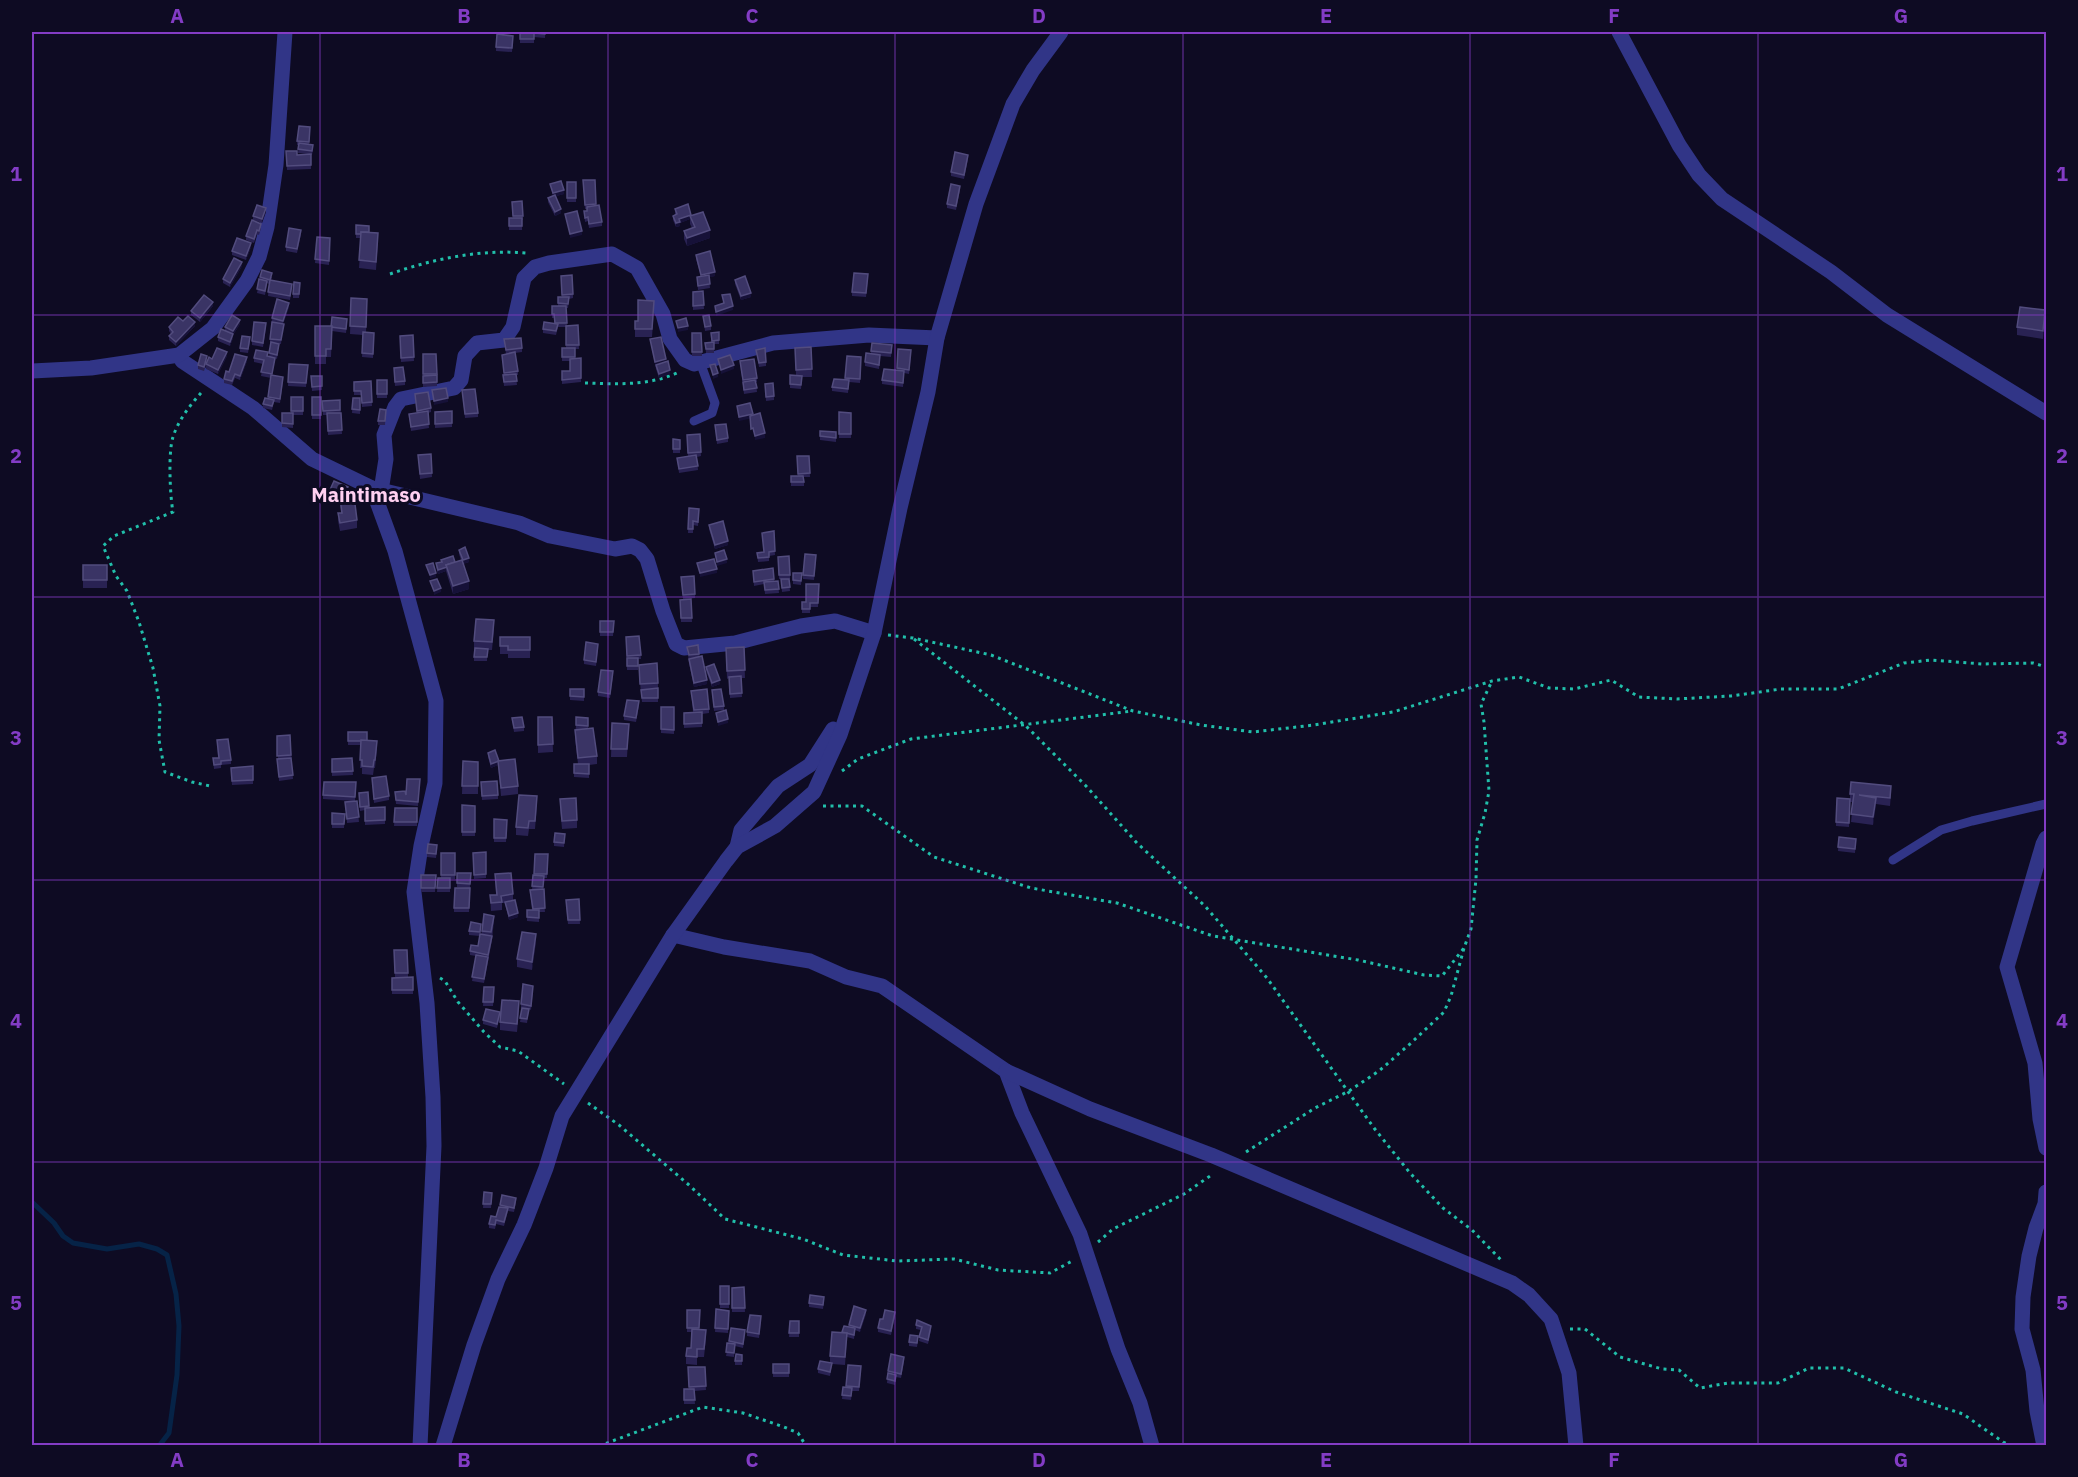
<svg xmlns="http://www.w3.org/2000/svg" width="2078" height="1477" font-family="'IBM Plex Sans',sans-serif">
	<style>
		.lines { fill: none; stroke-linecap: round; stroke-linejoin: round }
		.stream { stroke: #062347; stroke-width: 5 }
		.path { stroke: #21bfaa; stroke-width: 3; stroke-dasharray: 3 4.5; stroke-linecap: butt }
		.service { stroke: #313587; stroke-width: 9 }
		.minor { stroke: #313587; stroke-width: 15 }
		.tertiary { stroke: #313587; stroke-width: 15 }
		.wall { fill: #292253 }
		.shaded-wall { fill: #161138 }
		.building { fill: #3a3465; stroke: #524c7e; stroke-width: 1.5 }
		.grid { fill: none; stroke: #833cc5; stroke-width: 1.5; stroke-opacity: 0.55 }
		.labels { text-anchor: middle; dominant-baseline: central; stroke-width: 6; stroke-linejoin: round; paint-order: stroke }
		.quarter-label { font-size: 20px; font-weight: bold; fill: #ffd0f1; stroke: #0e0b23 }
		.neatline { fill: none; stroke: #833cc5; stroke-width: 2 }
		.grid-label { font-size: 20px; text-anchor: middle; font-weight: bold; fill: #833cc5 }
	</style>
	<rect width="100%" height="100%" fill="#0e0b23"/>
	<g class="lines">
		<!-- stream -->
		<path class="stream" d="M 32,1202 L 54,1223 L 63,1236 L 73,1243 L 107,1249 L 139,1244 L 157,1249 L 167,1255 L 176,1294 L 179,1326 L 177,1375 L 169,1433 L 159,1446"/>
		<!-- path -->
		<g class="path">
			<path d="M 390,274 C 433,259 480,249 526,253"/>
			<path d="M 585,383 C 616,384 648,386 677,373"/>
			<path d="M 201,393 C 190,405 178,421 173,437 C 168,452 170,496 173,512 L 114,536 L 103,546 L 116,576 L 127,591 L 139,622 L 153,668 L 160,706 L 159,740 L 165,772 L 192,782 L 210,786"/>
			<path d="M 888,635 L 913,638 L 991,655 L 1133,711 L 1201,725 L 1253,732 L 1314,725 L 1393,712 L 1492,681 L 1519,677 L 1549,688 L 1574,689 L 1611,680 L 1639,697 L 1677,699 L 1731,696 L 1781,689 L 1838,689 L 1904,663 L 1931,660 L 1982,664 L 2033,663 L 2046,667"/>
			<path d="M 914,639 L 1026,726 L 1086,786 L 1137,843 L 1205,906 L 1267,978 L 1374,1128 L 1410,1173 L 1443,1208 L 1472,1230 L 1502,1261"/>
			<path d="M 842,771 L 858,759 L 911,739 L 1132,711"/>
			<path d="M 823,806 L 862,806 L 934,857 L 1031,888 L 1117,903 L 1213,936 L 1358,960 L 1424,975 L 1442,976 L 1464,948 L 1471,929 L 1476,879 L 1477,840 L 1485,813 L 1489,791 L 1484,722 L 1481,704 L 1492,681"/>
			<path d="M 440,978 L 445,981 L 458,1002 L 484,1032 L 500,1047 L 518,1051 L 564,1084"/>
			<path d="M 588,1103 L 619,1125 L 689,1185 L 725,1219 L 803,1239 L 843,1255 L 897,1261 L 954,1259 L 998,1270 L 1050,1273 L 1074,1260"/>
			<path d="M 1246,1152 L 1315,1108 L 1349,1091 L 1379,1071 L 1411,1043 L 1444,1012 L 1451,996 L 1464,948"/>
			<path d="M 1098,1242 L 1113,1229 L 1184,1194 L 1213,1174"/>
			<path d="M 1570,1329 L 1585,1329 L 1620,1357 L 1662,1369 L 1679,1370 L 1700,1388 L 1728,1383 L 1778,1383 L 1809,1368 L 1844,1368 L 1896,1392 L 1963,1414 L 2003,1442 L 2012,1446"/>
			<path d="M 599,1446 L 703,1407 L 743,1413 L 784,1427 L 798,1433 L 806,1446"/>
		</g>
		<!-- service -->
		<g class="service">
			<path d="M 694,421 L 712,413 L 715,403 L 700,362"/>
			<path d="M 1893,860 L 1941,830 L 1972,821 L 2046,804"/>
		</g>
		<!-- minor -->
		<g class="minor">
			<path d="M 179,355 L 182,361 L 253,408 L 312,459 L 372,488 L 395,551 L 436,701 L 435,783 L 421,846 L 414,892 L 427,1003 L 433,1097 L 434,1146 L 420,1446"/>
			<path d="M 372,488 L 519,523 L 550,536 L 615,549 L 632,546 L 640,550 L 647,559 L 663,611 L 676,644 L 684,648 L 735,643 L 801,626 L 835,621 L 874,633"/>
			<path d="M 381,491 L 386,459 L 384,435 L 395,407 L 401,399 L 454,388 L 461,380 L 465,356 L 477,343 L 504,340 L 513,327 L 524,278 L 535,267 L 549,263 L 612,254 L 637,268 L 663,314 L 670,339 L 685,360 L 694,364 L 773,343 L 869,335 L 937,338"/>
			<path d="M 2046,838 L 2043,844 L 2007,967 L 2035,1063 L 2040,1119 L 2046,1148"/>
			<path d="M 737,847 L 741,830 L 778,786 L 810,765 L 833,729"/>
			<path d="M 673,935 L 724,947 L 810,961 L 846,977 L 882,986 L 1006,1071 L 1022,1113 L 1080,1234 L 1118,1349 L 1140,1403 L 1152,1446"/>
			<path d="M 1006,1071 L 1090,1109 L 1211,1155 L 1512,1283 L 1529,1295 L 1551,1319 L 1569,1373 L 1576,1446"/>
			<path d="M 443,1446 L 474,1345 L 498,1279 L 524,1225 L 546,1168 L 562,1116 L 673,935 L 726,861 L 737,847 L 775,826 L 814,792 L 840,735 L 874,633 L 900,508 L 928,392 L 937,338 L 976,204 L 1013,104 L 1033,70 L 1061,32"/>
			<path d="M 2044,1446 L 2037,1411 L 2033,1370 L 2022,1329 L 2023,1297 L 2029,1256 L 2036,1228 L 2045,1204 L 2046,1192"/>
		</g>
		<!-- tertiary -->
		<g class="tertiary">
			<path d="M 1619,32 L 1679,145 L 1699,175 L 1722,199 L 1831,272 L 1887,315 L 2046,413"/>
			<path d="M 32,371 L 91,368 L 179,355 L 213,328 L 247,281 L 259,257 L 267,227 L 276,165 L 285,32"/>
		</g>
	</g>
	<!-- wall -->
	<g class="wall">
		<path d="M 516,32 L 545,32 L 545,38 L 534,37 L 534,43 L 520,43 L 520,32 Z"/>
		<path d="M 513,40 L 512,52 L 496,51 L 496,47 Z"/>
		<path d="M 310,127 L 309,145 L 313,149 L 312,155 L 311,155 L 311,169 L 287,170 L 286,151 L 297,155 L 308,154 L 298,153 L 299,145 L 297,145 L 297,141 Z"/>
		<path d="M 968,159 L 964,179 L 951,176 L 951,172 Z"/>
		<path d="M 583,180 L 595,180 L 596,205 L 602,222 L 602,226 L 589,228 L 588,221 L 585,222 L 584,211 L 587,211 L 587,209 L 585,209 Z"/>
		<path d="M 567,182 L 576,198 L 576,202 L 567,202 Z"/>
		<path d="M 550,184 L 564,194 L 556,196 L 561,213 L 555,216 L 548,202 L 548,198 L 553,196 Z"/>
		<path d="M 960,190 L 956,210 L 947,208 L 947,204 Z"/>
		<path d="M 522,201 L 523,220 L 522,220 L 522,230 L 509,230 L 509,218 L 513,218 L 512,202 Z"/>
		<path d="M 675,209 L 691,216 L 710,238 L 687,246 L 684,239 L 684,231 L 692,228 L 690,224 L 690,219 L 680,223 L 680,226 L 676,227 L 673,220 L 673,216 L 675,215 Z"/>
		<path d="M 266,212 L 262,223 L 253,220 L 253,216 Z"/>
		<path d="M 356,225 L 378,241 L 376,270 L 359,268 L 361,238 L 356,238 Z"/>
		<path d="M 261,228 L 259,235 L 257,234 L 254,243 L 246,240 L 246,236 Z"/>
		<path d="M 301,234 L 297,253 L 286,251 L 286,247 Z"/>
		<path d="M 317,237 L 330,238 L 329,265 L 315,263 Z"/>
		<path d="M 251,247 L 246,260 L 232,255 L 232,251 Z"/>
		<path d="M 696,255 L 715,276 L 709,277 L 710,288 L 698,290 L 697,277 L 701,276 L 696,259 Z"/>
		<path d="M 242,266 L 230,287 L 223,283 L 223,279 Z"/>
		<path d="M 561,276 L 573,294 L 573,298 L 569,299 L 568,308 L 566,308 L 567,326 L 578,325 L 579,349 L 575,349 L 575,359 L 581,358 L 581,382 L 562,384 L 562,371 L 570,371 L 570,361 L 562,361 L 562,348 L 566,348 L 566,327 L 558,327 L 556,335 L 543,333 L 543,329 L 554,324 L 554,318 L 552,318 L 552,306 L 558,306 L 558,303 L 562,297 Z"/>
		<path d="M 260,277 L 272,277 L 271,281 L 292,288 L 290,300 L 268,296 L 269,284 L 267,283 L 265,295 L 257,293 Z"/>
		<path d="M 868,278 L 866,297 L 852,296 L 852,292 Z"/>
		<path d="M 735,280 L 751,297 L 741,300 L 735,284 Z"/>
		<path d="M 300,287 L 299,298 L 293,298 L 293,294 Z"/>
		<path d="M 703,291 L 704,309 L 693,310 L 693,292 Z"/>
		<path d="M 351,298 L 367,299 L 366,333 L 374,333 L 373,358 L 362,357 L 363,335 L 350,334 Z"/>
		<path d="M 213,306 L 200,322 L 191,315 L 191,311 Z"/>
		<path d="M 289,307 L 283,324 L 281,344 L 279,344 L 277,359 L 275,358 L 272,375 L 283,381 L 280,403 L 274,402 L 272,410 L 263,408 L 263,404 L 268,398 L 271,378 L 261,376 L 263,364 L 254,362 L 254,358 L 269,357 L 271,343 L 270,343 L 270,339 L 272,318 Z"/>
		<path d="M 654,309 L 652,337 L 635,337 L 635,321 L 638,321 Z"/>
		<path d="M 703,316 L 711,326 L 711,330 L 705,331 Z"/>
		<path d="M 2045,318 L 2043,339 L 2017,335 L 2017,327 Z"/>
		<path d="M 183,321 L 195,326 L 176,346 L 169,340 L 169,336 L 171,334 L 169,331 L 169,327 Z"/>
		<path d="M 347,323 L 346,333 L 332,331 L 331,357 L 326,357 L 326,364 L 315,364 L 315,326 L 331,326 Z"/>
		<path d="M 240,324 L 233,335 L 233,338 L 230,346 L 218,341 L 218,337 L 225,331 L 225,327 Z"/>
		<path d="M 266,327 L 263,347 L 252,345 L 252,341 Z"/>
		<path d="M 719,332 L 719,344 L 714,344 L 714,353 L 706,353 L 705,343 L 711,342 L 711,333 Z"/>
		<path d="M 692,333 L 701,333 L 702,356 L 692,356 Z"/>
		<path d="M 413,335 L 414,361 L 401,362 L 400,336 Z"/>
		<path d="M 504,339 L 522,348 L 522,352 L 515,353 L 518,371 L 518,375 L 516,375 L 517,385 L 504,386 L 503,375 L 504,374 L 502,355 L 506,354 Z"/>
		<path d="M 650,339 L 666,361 L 670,374 L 659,378 L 656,369 Z"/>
		<path d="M 250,341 L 248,353 L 240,352 L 240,348 Z"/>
		<path d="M 892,345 L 891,357 L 880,356 L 879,369 L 865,366 L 865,362 L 871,354 L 871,351 Z"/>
		<path d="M 811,347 L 812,377 L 802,377 L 801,389 L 790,388 L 790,375 L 796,375 L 795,348 Z"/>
		<path d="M 898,349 L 911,354 L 909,374 L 904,373 L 903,387 L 882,384 L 882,380 L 897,370 Z"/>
		<path d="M 756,350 L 766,362 L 766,366 L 759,367 Z"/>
		<path d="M 423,354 L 436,354 L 437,386 L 423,387 Z"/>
		<path d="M 227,356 L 218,374 L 206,369 L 206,365 L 204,371 L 198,369 L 198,365 L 207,360 L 206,363 L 212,359 Z"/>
		<path d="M 847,356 L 861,357 L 860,383 L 849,382 L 848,393 L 832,391 L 832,387 L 845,380 Z"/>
		<path d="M 247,361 L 240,380 L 235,378 L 232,385 L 224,383 L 224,379 L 229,372 Z"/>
		<path d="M 740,361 L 757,378 L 757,382 L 756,382 L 757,392 L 744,394 Z"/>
		<path d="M 289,364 L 308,365 L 306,387 L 288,386 Z"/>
		<path d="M 394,372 L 405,381 L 405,385 L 395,386 Z"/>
		<path d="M 311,376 L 322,376 L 322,390 L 312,391 Z"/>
		<rect x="377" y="380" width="10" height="18"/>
		<path d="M 371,381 L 372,406 L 362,407 L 361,395 L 354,395 L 354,382 Z"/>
		<path d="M 765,384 L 774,396 L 774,400 L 766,401 Z"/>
		<path d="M 462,390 L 478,413 L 478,417 L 465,418 Z"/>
		<path d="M 415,394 L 431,408 L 431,412 L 428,413 L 429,428 L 411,431 L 409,414 L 417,413 Z"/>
		<path d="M 291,397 L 303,397 L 303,415 L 293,415 L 293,428 L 282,427 L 282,423 L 291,413 Z"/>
		<rect x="312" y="397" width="9" height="22"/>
		<path d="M 353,398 L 360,398 L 360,414 L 352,413 Z"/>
		<path d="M 340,400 L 342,434 L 328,435 L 327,415 L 323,415 L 322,401 Z"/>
		<path d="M 386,410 L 385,425 L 378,425 L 378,421 Z"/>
		<path d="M 452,411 L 452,427 L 435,428 L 435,412 Z"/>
		<path d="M 839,412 L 851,413 L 851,438 L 839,438 Z"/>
		<path d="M 715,425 L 728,438 L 728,442 L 717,444 Z"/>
		<path d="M 836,432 L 836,442 L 820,440 L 820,436 Z"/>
		<path d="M 700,434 L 701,456 L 697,457 L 698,470 L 679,473 L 677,458 L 688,457 L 687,435 Z"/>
		<path d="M 673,439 L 680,440 L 680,453 L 673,453 Z"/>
		<path d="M 431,454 L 432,477 L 420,479 L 418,455 Z"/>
		<path d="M 797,456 L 809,456 L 810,477 L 804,477 L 804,486 L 791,486 L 791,476 L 798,476 Z"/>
		<path d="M 348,491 L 345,497 L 357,520 L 357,528 L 340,531 L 338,521 L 338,513 L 341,513 L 340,500 L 329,496 L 329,492 Z"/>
		<path d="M 689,508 L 699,509 L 698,526 L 693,525 L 693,533 L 688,533 Z"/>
		<path d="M 709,525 L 728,545 L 715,549 L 709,529 Z"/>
		<path d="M 774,531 L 775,555 L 769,556 L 769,561 L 758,562 L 757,553 L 764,552 Z"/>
		<path d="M 459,550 L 469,562 L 463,564 L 469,589 L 453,594 L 446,571 L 438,574 L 436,567 L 436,563 L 455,562 L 461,560 L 459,554 Z"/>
		<path d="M 778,557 L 790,575 L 790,579 L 789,579 L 790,591 L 782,592 L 781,579 L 785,579 L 779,579 Z"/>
		<path d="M 816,560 L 814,580 L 803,579 L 803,575 Z"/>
		<rect x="83" y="565" width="24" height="23"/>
		<path d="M 753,571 L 774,579 L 774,581 L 778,581 L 779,593 L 765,594 L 764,584 L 754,586 Z"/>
		<path d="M 802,573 L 801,585 L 793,584 L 793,580 Z"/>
		<path d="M 681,577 L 695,594 L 695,598 L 686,599 L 691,599 L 692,622 L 681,622 L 680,600 L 683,599 Z"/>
		<path d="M 819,584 L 818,607 L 810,607 L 810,613 L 802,613 L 802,602 L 806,602 Z"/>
		<path d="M 600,621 L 614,621 L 613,636 L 600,636 Z"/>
		<path d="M 494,628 L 492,650 L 487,650 L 487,661 L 474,661 L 474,641 Z"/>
		<path d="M 639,636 L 641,659 L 638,659 L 638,670 L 627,670 L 626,637 Z"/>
		<path d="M 500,637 L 530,637 L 530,658 L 508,658 L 508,654 L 500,654 Z"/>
		<path d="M 687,647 L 699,654 L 707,684 L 694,687 L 689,663 Z"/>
		<path d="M 744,647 L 745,678 L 741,678 L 742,697 L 730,698 L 729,678 L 727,679 L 726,648 Z"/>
		<path d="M 598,648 L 596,666 L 584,664 L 584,660 Z"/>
		<path d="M 706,667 L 720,684 L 712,687 L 706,671 Z"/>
		<path d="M 639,673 L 658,683 L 658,702 L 642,702 Z"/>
		<path d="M 613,675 L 610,698 L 598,696 L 598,692 Z"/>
		<path d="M 570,689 L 584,689 L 584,701 L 570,700 Z"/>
		<path d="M 712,690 L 724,706 L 724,710 L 714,711 Z"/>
		<path d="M 691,691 L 709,709 L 709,713 L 702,714 L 702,727 L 684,728 L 684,713 L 693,712 Z"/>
		<path d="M 639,705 L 636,722 L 624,720 L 624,716 Z"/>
		<path d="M 661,707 L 674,707 L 674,734 L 661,733 Z"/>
		<path d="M 538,717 L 552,717 L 553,752 L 538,753 Z"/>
		<path d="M 512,718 L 524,727 L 524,731 L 514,732 Z"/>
		<path d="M 588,718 L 588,728 L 597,756 L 597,764 L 589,765 L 589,778 L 574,777 L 574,773 L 578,764 L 575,738 L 576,725 Z"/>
		<path d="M 612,723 L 629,724 L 627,757 L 611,757 Z"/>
		<path d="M 348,732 L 367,741 L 377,749 L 375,768 L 374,768 L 373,775 L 362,774 L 362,768 L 360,768 L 361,745 L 348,745 Z"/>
		<path d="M 290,735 L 293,779 L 279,781 L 277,736 Z"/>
		<path d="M 217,740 L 231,760 L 231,764 L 221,765 L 221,768 L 214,769 L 213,758 L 218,758 Z"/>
		<path d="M 488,753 L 499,761 L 518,786 L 518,794 L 501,796 L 498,765 L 491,768 L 488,757 Z"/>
		<path d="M 352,758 L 353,775 L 332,776 L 332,759 Z"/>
		<path d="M 463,761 L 478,762 L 478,794 L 462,794 Z"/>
		<path d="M 253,766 L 253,784 L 232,785 L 231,768 Z"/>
		<path d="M 372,778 L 389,796 L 389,800 L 374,803 Z"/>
		<path d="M 420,779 L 418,806 L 396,804 L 395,792 L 406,795 Z"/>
		<path d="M 356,782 L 355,801 L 357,801 L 359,822 L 347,823 L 345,802 L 353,801 L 323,799 L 323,795 Z"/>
		<path d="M 481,782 L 498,795 L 498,799 L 482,800 Z"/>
		<path d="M 368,792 L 369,808 L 385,807 L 385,824 L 365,825 L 365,810 L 360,811 L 359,793 Z"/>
		<path d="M 1850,794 L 1891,794 L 1890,806 L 1876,804 L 1873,825 L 1851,822 L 1853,802 L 1850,802 L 1849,827 L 1836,826 L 1836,822 L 1850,799 Z"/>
		<path d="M 537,804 L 535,829 L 529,829 L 528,836 L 516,835 L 516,827 Z"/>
		<path d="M 462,805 L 475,806 L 475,836 L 462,836 Z"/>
		<path d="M 560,807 L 577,820 L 577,828 L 562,829 Z"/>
		<path d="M 395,808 L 417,808 L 417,826 L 394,826 Z"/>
		<path d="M 332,813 L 345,814 L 344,828 L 332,828 Z"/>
		<path d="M 494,819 L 507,820 L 506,842 L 494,842 Z"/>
		<path d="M 565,834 L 564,847 L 554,846 L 554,842 Z"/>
		<path d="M 1839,837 L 1856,839 L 1855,853 L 1838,851 Z"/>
		<path d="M 437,849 L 436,858 L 427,857 L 427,853 Z"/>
		<path d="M 441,853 L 455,853 L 455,879 L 450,879 L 450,892 L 437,892 L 438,878 L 441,878 Z"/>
		<path d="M 473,853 L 486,874 L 486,878 L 474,879 Z"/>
		<path d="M 535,854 L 548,854 L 547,878 L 544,878 L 543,889 L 545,912 L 539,912 L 539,922 L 527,921 L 527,910 L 532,910 L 530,890 L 532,890 L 533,875 L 534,876 Z"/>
		<path d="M 457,873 L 471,873 L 470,888 L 457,887 Z"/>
		<path d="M 495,874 L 513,894 L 513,901 L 518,917 L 509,920 L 505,903 L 502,903 L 502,910 L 491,911 L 490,895 L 496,895 Z"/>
		<path d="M 421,875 L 436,875 L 435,892 L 421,892 Z"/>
		<path d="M 470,888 L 469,912 L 454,912 L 454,908 Z"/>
		<path d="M 579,899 L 580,924 L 568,924 L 566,904 Z"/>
		<path d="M 494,920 L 492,940 L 484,983 L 472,981 L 476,956 L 470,955 L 470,951 L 478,946 L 482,931 Z"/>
		<path d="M 481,928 L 480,936 L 469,935 L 469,931 Z"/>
		<path d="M 536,942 L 532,970 L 517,967 L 517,959 Z"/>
		<path d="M 394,950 L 408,973 L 408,977 L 395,977 Z"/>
		<path d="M 413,977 L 413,994 L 392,994 L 392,978 Z"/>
		<path d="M 484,987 L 494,987 L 493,1006 L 483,1006 Z"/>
		<path d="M 533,990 L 531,1010 L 529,1009 L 527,1023 L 520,1022 L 522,1009 L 521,1008 L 521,1004 Z"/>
		<path d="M 519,1009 L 517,1032 L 500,1030 L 500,1022 Z"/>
		<path d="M 500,1016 L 497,1028 L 483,1024 L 483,1020 Z"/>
		<path d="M 484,1192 L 492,1193 L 491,1208 L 483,1208 Z"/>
		<path d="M 502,1195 L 516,1202 L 514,1212 L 508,1211 L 504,1226 L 496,1224 L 495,1229 L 489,1228 L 489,1224 L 496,1217 L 500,1207 Z"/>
		<rect x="720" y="1286" width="9" height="22"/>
		<path d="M 744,1287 L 745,1312 L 732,1312 L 732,1288 Z"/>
		<path d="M 824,1301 L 823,1309 L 809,1307 L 809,1303 Z"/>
		<path d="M 716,1309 L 729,1311 L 728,1333 L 715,1332 Z"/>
		<path d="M 687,1310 L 700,1310 L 699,1330 L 706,1338 L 704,1357 L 697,1357 L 697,1365 L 686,1364 L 686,1356 L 691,1348 L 692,1332 L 687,1332 Z"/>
		<path d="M 866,1314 L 860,1332 L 855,1330 L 854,1339 L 847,1337 L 845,1365 L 832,1364 L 830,1376 L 818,1373 L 818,1369 L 830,1363 L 830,1356 L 842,1333 L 849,1327 L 849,1325 Z"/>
		<path d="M 895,1316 L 891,1335 L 878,1332 L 878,1328 L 883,1319 Z"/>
		<path d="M 761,1320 L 759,1338 L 747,1336 L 747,1332 Z"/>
		<path d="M 790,1321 L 799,1321 L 799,1337 L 789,1337 Z"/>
		<path d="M 916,1325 L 931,1330 L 928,1344 L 919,1341 L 921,1330 L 916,1329 Z"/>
		<path d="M 731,1328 L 745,1334 L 743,1348 L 735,1346 L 734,1357 L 726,1356 Z"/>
		<path d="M 918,1340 L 917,1347 L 909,1346 L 909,1342 Z"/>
		<path d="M 742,1359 L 742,1365 L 735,1365 L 735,1361 Z"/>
		<path d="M 904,1361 L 901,1378 L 896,1377 L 895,1385 L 887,1383 L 888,1371 Z"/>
		<rect x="773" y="1364" width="16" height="13"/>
		<path d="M 848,1365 L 861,1366 L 859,1391 L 852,1391 L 851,1400 L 842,1399 L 843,1387 L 846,1388 Z"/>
		<path d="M 688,1367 L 705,1367 L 706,1390 L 694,1391 L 695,1404 L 684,1404 L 684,1389 L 689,1389 Z"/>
	</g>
	<!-- shaded-wall -->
	<g class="shaded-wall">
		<path d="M 564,190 L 564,194 L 553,197 L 553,193 Z"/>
		<path d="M 266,208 L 266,212 L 262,223 L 262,219 Z"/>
		<path d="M 561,209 L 561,213 L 555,216 L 555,212 Z"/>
		<path d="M 691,215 L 690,219 L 680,223 L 680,226 L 676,227 L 676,223 L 679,219 Z"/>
		<path d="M 710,230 L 710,238 L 687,246 L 687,238 Z"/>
		<path d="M 582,231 L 582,235 L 570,238 L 570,234 Z"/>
		<path d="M 251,243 L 251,247 L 246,260 L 246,256 Z"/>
		<path d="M 242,262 L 242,266 L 230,287 L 230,283 Z"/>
		<path d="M 715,272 L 715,276 L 701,279 L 701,275 Z"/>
		<path d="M 751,293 L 751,297 L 741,300 L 741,296 Z"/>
		<path d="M 213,302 L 213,306 L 200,322 L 200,318 Z"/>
		<path d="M 289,303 L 289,307 L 283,325 L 283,321 Z"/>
		<path d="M 733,306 L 733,310 L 716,316 L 716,312 Z"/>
		<path d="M 2045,310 L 2045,318 L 2043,339 L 2043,331 Z"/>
		<path d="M 240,320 L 240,324 L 233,335 L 233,338 L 230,346 L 230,342 L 233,334 L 233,331 Z"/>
		<path d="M 195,322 L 195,326 L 176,346 L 176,342 Z"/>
		<path d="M 688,326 L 688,330 L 678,332 L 678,328 Z"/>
		<path d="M 227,352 L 227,356 L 218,374 L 218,370 Z"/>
		<path d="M 247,357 L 247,361 L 240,380 L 240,376 Z"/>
		<path d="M 666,359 L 666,363 L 655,366 L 655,362 Z"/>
		<path d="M 734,365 L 734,369 L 721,374 L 721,370 Z"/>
		<path d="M 670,370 L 670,374 L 659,378 L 659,374 Z"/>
		<path d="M 718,373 L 718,377 L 713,379 L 713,375 Z"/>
		<path d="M 448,398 L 448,402 L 434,405 L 434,401 Z"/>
		<path d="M 753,414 L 753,418 L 739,421 L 739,417 Z"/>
		<path d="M 765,433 L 765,438 L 755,440 L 755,436 Z"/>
		<path d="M 728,541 L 728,545 L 715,549 L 715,545 Z"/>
		<path d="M 469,558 L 469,562 L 463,564 L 463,560 Z"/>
		<path d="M 727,559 L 727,563 L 717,566 L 717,562 Z"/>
		<path d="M 446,567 L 446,571 L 438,574 L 438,570 Z"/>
		<path d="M 717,569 L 717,573 L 700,577 L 700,573 Z"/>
		<path d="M 436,573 L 436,577 L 430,579 L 430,575 Z"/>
		<path d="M 469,581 L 469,589 L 453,594 L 453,586 Z"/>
		<path d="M 441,588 L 441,592 L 434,595 L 434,591 Z"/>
		<path d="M 707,680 L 707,684 L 694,687 L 694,683 Z"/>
		<path d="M 720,680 L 720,684 L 712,687 L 712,683 Z"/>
		<path d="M 728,719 L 728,723 L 718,726 L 718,722 Z"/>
		<path d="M 499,761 L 498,765 L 491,768 L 491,764 Z"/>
		<path d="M 1876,798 L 1876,806 L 1873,825 L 1873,817 Z"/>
		<path d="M 518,913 L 518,917 L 509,920 L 509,916 Z"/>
		<path d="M 536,934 L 536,942 L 532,970 L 532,962 Z"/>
		<path d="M 866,1310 L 866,1314 L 860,1332 L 860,1328 Z"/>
	</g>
	<!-- building -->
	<g class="building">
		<path d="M 520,32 L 545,32 L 545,34 L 534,33 L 534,39 L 520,39 Z"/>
		<path d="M 497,34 L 513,36 L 512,48 L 496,47 Z"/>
		<path d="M 299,126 L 310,127 L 309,142 L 297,141 Z"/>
		<path d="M 299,143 L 313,145 L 312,151 L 298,149 Z"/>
		<path d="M 286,151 L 297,151 L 297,155 L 311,154 L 311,165 L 287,166 Z"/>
		<path d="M 955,152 L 968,155 L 964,175 L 951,172 Z"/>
		<path d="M 583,180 L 595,180 L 596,204 L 585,205 Z"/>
		<path d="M 561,181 L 564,190 L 553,193 L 550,184 Z"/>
		<rect x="567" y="182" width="9" height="16"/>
		<path d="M 951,184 L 960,186 L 956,206 L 947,204 Z"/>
		<path d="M 555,195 L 561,209 L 555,212 L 548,198 Z"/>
		<path d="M 522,201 L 523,216 L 513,216 L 512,202 Z"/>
		<path d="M 688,204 L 691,215 L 679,219 L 680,222 L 676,223 L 673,216 L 677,214 L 675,209 Z"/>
		<path d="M 257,205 L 266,208 L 262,219 L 253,216 Z"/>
		<path d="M 599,205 L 602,222 L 589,224 L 588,217 L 585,218 L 584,211 L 587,211 L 587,207 Z"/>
		<path d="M 577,211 L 582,231 L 570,234 L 565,214 Z"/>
		<path d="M 703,212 L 710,230 L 687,238 L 684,231 L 695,227 L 690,216 Z"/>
		<rect x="509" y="218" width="13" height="8"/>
		<path d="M 252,220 L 261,224 L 259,231 L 257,230 L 254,239 L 246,236 Z"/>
		<path d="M 356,225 L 369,226 L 369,232 L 361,232 L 361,234 L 356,234 Z"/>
		<path d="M 289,228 L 301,230 L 297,249 L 286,247 Z"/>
		<path d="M 361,232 L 378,233 L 376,262 L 359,260 Z"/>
		<path d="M 317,237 L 330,238 L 329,261 L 315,259 Z"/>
		<path d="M 237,238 L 251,243 L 246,256 L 232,251 Z"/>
		<path d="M 710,251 L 715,272 L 701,275 L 696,255 Z"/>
		<path d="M 234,258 L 242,262 L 230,283 L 223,279 Z"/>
		<path d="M 262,270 L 272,273 L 270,280 L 260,277 Z"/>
		<path d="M 854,273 L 868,274 L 866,293 L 852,292 Z"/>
		<path d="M 572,275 L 573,294 L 562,295 L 561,276 Z"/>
		<path d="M 709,275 L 710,284 L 698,286 L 697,277 Z"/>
		<path d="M 745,276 L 751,293 L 741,296 L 735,280 Z"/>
		<path d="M 259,279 L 267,281 L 265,291 L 257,289 Z"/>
		<path d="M 270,280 L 292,284 L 290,296 L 268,292 Z"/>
		<path d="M 294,282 L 300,283 L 299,294 L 293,294 Z"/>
		<path d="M 703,291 L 704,305 L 693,306 L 693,292 Z"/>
		<path d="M 730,294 L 733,306 L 716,312 L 715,306 L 724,303 L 722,295 Z"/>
		<path d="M 204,295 L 213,302 L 200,318 L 191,311 Z"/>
		<path d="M 558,297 L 569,297 L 568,304 L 558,303 Z"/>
		<path d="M 351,298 L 367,299 L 366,327 L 350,326 Z"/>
		<path d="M 277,299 L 289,303 L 283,321 L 272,318 Z"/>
		<path d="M 638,300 L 654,301 L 652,329 L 635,329 L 635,321 L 638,321 Z"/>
		<path d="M 552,306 L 566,306 L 567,323 L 555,323 L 554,314 L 552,314 Z"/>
		<path d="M 2020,307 L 2045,310 L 2043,331 L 2017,327 Z"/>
		<path d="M 232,315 L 240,320 L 233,331 L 225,327 Z"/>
		<path d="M 709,315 L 711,326 L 705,327 L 703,316 Z"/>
		<path d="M 188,316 L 195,322 L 176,342 L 169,336 L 173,332 L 169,327 L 178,317 L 183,321 Z"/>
		<path d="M 332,317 L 347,319 L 346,329 L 331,327 Z"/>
		<path d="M 686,318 L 688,326 L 678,328 L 676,321 Z"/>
		<path d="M 254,322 L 266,323 L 263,343 L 252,341 Z"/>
		<path d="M 272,322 L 284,324 L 281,340 L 270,339 Z"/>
		<path d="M 544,322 L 558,324 L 556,331 L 543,329 Z"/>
		<path d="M 578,325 L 579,345 L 566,345 L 566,326 Z"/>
		<path d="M 315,326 L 332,326 L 331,349 L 326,349 L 326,356 L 315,356 Z"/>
		<path d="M 221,329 L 233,334 L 230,342 L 218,337 Z"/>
		<path d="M 363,332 L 374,333 L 373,354 L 362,353 Z"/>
		<path d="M 719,332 L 719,340 L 712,341 L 711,333 Z"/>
		<path d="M 692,333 L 701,333 L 702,352 L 692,352 Z"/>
		<path d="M 413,335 L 414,357 L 401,358 L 400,336 Z"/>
		<path d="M 242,336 L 250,337 L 248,349 L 240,348 Z"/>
		<path d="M 661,337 L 666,359 L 655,362 L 650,339 Z"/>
		<path d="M 521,338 L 522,348 L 506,350 L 504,339 Z"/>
		<path d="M 271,342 L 279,344 L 277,355 L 269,353 Z"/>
		<path d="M 714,342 L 714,349 L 706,349 L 705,343 Z"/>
		<path d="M 872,343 L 892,345 L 891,353 L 871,351 Z"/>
		<path d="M 811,347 L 812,369 L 796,370 L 795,348 Z"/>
		<path d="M 217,348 L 227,352 L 218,370 L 206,364 L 209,357 L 212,359 Z"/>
		<rect x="562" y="348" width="13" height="9"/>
		<path d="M 765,348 L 766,362 L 759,363 L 756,350 Z"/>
		<path d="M 898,349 L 911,350 L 909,370 L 897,368 Z"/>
		<path d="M 256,350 L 268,352 L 267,356 L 275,358 L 272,374 L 261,372 L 264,360 L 254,358 Z"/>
		<path d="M 515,352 L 518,371 L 504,373 L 502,355 Z"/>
		<path d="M 866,353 L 880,355 L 879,365 L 865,362 Z"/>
		<path d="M 201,354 L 207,356 L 204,367 L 198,365 Z"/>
		<path d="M 235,354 L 247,357 L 240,376 L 235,374 L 232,381 L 224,379 L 226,371 L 229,372 Z"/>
		<path d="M 423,354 L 436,354 L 437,374 L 423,374 Z"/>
		<path d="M 730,355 L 734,365 L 721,370 L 718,359 Z"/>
		<path d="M 847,356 L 861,357 L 860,379 L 845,378 Z"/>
		<path d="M 581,358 L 581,378 L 562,380 L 562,371 L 570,371 L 570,359 Z"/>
		<path d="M 754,359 L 757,378 L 743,380 L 740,361 Z"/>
		<path d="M 668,361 L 670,370 L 659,374 L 656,365 Z"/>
		<path d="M 289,364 L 308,365 L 306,383 L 288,382 Z"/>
		<path d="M 715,364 L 718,373 L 713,375 L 710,365 Z"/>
		<path d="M 403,367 L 405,381 L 395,382 L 394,368 Z"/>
		<path d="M 884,369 L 904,371 L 903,383 L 882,380 Z"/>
		<path d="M 516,374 L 517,381 L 504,382 L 503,375 Z"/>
		<path d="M 271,375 L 283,377 L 280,399 L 268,397 Z"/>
		<path d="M 437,375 L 437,382 L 423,383 L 423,376 Z"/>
		<path d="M 790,375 L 802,376 L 801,385 L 790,384 Z"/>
		<path d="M 311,376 L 322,376 L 322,386 L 312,387 Z"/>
		<path d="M 834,379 L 849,380 L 848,389 L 832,387 Z"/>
		<rect x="377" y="380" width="10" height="14"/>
		<path d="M 755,380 L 757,388 L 744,390 L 743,382 Z"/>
		<path d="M 371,381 L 372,402 L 362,403 L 361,391 L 354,391 L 354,382 Z"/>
		<path d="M 773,383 L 774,396 L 766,397 L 765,384 Z"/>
		<path d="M 446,388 L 448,398 L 434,401 L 432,390 Z"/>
		<path d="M 475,389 L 478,413 L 465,414 L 462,390 Z"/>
		<path d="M 428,392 L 431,408 L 417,411 L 415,394 Z"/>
		<rect x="291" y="397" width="12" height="14"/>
		<rect x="312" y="397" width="9" height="18"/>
		<path d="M 265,398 L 274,400 L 272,406 L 263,404 Z"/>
		<path d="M 353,398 L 360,398 L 360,410 L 352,409 Z"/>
		<path d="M 340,400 L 340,410 L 323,411 L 322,401 Z"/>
		<path d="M 750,403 L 753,414 L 739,417 L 737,406 Z"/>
		<path d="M 380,409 L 386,410 L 385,421 L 378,421 Z"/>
		<path d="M 428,411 L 429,424 L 411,427 L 409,414 Z"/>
		<path d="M 452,411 L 452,423 L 435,424 L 435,412 Z"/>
		<path d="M 839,412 L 851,413 L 851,434 L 839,434 Z"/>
		<path d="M 282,413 L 293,413 L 293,424 L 282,423 Z"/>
		<path d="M 327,413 L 341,413 L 342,430 L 328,431 Z"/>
		<path d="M 760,413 L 765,433 L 755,436 L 753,428 L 751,429 L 750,416 Z"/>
		<path d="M 726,424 L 728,438 L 717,440 L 715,425 Z"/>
		<path d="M 820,431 L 836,432 L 836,438 L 820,436 Z"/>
		<path d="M 700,434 L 701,452 L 688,453 L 687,435 Z"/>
		<path d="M 673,439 L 680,440 L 680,449 L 673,449 Z"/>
		<path d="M 431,454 L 432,473 L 420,474 L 418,455 Z"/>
		<path d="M 696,455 L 698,466 L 679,469 L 677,458 Z"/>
		<path d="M 797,456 L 809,456 L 810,473 L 798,474 Z"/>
		<path d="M 791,476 L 803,476 L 804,482 L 791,482 Z"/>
		<path d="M 334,481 L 348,487 L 343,498 L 329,492 Z"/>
		<path d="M 354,496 L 357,520 L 340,523 L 338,513 L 342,513 L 340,498 Z"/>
		<path d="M 689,508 L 699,509 L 698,522 L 693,521 L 693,529 L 688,529 Z"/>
		<path d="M 723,521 L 728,541 L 715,545 L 709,525 Z"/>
		<path d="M 774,531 L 775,551 L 769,552 L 769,557 L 758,558 L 757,553 L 764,552 L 762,533 Z"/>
		<path d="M 465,547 L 469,558 L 463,560 L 459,550 Z"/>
		<path d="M 724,550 L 727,559 L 717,562 L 715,553 Z"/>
		<path d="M 805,554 L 816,555 L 814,576 L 803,575 Z"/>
		<path d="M 453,556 L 455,562 L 446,565 L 447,567 L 438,570 L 436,563 L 442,562 L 441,560 Z"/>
		<path d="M 789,556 L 790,575 L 779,575 L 778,557 Z"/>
		<path d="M 714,559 L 717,569 L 700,573 L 697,563 Z"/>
		<path d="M 462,560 L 469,581 L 453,586 L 446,565 Z"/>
		<path d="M 433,563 L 436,573 L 430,575 L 426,565 Z"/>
		<rect x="83" y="565" width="24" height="15"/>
		<path d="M 773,568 L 774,579 L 754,582 L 753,571 Z"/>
		<path d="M 793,573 L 802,573 L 801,581 L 793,580 Z"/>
		<path d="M 694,576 L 695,594 L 683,595 L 681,577 Z"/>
		<path d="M 437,579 L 441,588 L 434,591 L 430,581 Z"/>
		<path d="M 781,579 L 789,579 L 790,587 L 782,588 Z"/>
		<path d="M 778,581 L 779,589 L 765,590 L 764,582 Z"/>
		<path d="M 806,584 L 819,584 L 818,603 L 810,603 L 810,609 L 802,609 L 802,602 L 806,602 Z"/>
		<path d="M 691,599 L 692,618 L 681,618 L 680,600 Z"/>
		<path d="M 476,619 L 494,620 L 492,642 L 474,641 Z"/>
		<path d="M 600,621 L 614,621 L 613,632 L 600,632 Z"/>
		<path d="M 639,636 L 641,655 L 627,656 L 626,637 Z"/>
		<path d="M 500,637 L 530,637 L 530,650 L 508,650 L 508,646 L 500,646 Z"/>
		<path d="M 586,642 L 598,644 L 596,662 L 584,660 Z"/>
		<path d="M 698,645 L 699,654 L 689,655 L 687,647 Z"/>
		<path d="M 744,647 L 745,670 L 727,671 L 726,648 Z"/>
		<path d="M 475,648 L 488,649 L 487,657 L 474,657 Z"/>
		<path d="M 702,656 L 707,680 L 694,683 L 689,659 Z"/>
		<rect x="627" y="658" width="11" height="8"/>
		<path d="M 657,663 L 658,683 L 640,684 L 639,665 Z"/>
		<path d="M 714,664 L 720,680 L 712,683 L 706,667 Z"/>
		<path d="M 601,670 L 613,671 L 610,694 L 598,692 Z"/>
		<path d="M 741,676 L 742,693 L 730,694 L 729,677 Z"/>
		<path d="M 658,688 L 658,698 L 642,698 L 641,690 Z"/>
		<path d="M 570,689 L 584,689 L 584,697 L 570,696 Z"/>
		<path d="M 707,689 L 709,709 L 694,710 L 691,691 Z"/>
		<path d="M 721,689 L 724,706 L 714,707 L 712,690 Z"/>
		<path d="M 627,700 L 639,701 L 636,718 L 624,716 Z"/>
		<path d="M 661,707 L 674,707 L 674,730 L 661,729 Z"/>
		<path d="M 726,710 L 728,719 L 718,722 L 716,713 Z"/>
		<path d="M 702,712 L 702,723 L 684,724 L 684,713 Z"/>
		<path d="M 522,717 L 524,727 L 514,728 L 512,718 Z"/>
		<path d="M 538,717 L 552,717 L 553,744 L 538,745 Z"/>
		<path d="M 576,717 L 588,718 L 588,726 L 576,725 Z"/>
		<path d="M 612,723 L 629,724 L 627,749 L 611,749 Z"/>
		<path d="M 593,728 L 597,756 L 578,758 L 575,730 Z"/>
		<rect x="348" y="732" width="19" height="9"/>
		<path d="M 290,735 L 291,755 L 277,756 L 277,736 Z"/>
		<path d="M 228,739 L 231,760 L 221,761 L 221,764 L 214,765 L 213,758 L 219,758 L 217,740 Z"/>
		<path d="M 361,740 L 377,741 L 375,760 L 374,760 L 373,767 L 362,766 L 362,760 L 360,760 Z"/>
		<path d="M 495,750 L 499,761 L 491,764 L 488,753 Z"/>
		<path d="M 291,758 L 293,775 L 279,777 L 277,759 Z"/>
		<path d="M 352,758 L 353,771 L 332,772 L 332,759 Z"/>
		<path d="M 515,759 L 518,786 L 501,788 L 498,761 Z"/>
		<path d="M 463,761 L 478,762 L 478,786 L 462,786 Z"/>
		<path d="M 574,764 L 589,764 L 589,774 L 574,773 Z"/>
		<path d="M 253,766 L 253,780 L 232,781 L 231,768 Z"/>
		<path d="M 386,776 L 389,796 L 374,799 L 372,778 Z"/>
		<path d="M 407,779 L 420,779 L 418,802 L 396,800 L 395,792 L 405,791 L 406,795 Z"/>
		<path d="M 497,781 L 498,795 L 482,796 L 481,782 Z"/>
		<path d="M 324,782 L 356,782 L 355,797 L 323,795 Z"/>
		<path d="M 1851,782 L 1891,786 L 1890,798 L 1859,795 L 1876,798 L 1873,817 L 1851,814 L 1854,794 L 1850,794 Z"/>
		<path d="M 368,792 L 369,806 L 360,807 L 359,793 Z"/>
		<path d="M 519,795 L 537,796 L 535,821 L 529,821 L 528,828 L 516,827 Z"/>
		<path d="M 576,798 L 577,820 L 562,821 L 560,799 Z"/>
		<path d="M 1837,798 L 1850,799 L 1849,823 L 1836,822 Z"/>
		<path d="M 357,801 L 359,817 L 347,819 L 345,802 Z"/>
		<path d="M 462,805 L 475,806 L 475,832 L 462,832 Z"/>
		<path d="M 385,807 L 385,820 L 365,821 L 365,808 Z"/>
		<path d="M 395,808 L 417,808 L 417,822 L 394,822 Z"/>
		<path d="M 332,813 L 345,814 L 344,824 L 332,824 Z"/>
		<path d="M 494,819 L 507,820 L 506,838 L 494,838 Z"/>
		<path d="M 555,833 L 565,834 L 564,843 L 554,842 Z"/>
		<path d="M 1839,837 L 1856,839 L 1855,849 L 1838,847 Z"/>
		<path d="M 428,844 L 437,845 L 436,854 L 427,853 Z"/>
		<path d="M 486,852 L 486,874 L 474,875 L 473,853 Z"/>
		<rect x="441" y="853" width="14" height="22"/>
		<path d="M 535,854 L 548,854 L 547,874 L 534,874 Z"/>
		<path d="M 457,873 L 471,873 L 470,884 L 457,883 Z"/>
		<path d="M 511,873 L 513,894 L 501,896 L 502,902 L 491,903 L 490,895 L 497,895 L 495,874 Z"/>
		<path d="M 421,875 L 436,875 L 435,888 L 421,888 Z"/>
		<path d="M 533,875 L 544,876 L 543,887 L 532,886 Z"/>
		<path d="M 438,878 L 450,878 L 450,888 L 437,888 Z"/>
		<path d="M 455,888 L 470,888 L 469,908 L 454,908 Z"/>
		<path d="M 544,889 L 545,908 L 533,909 L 530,890 Z"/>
		<path d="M 579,899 L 580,920 L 568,920 L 566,900 Z"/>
		<path d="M 515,900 L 518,913 L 509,916 L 505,902 Z"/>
		<path d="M 527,910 L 539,910 L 539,918 L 527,917 Z"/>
		<path d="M 484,914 L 494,916 L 491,932 L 482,931 Z"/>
		<path d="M 471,922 L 481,924 L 480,932 L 469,931 Z"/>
		<path d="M 522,932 L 536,934 L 532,962 L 517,959 Z"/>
		<path d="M 480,934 L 492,936 L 488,955 L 470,951 L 471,945 L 478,946 Z"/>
		<path d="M 394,950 L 407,950 L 408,973 L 395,973 Z"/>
		<path d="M 476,955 L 488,957 L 484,979 L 472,977 Z"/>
		<path d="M 413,977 L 413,990 L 392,990 L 392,978 Z"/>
		<path d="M 523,984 L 533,986 L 531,1006 L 521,1004 Z"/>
		<path d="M 484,987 L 494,987 L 493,1002 L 483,1002 Z"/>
		<path d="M 502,1000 L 519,1001 L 517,1024 L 500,1022 Z"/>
		<path d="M 522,1008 L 529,1009 L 527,1019 L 520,1018 Z"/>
		<path d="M 486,1009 L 500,1012 L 497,1024 L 483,1020 Z"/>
		<path d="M 484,1192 L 492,1193 L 491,1204 L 483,1204 Z"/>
		<path d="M 502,1195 L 516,1198 L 514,1208 L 500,1205 Z"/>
		<path d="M 499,1207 L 508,1208 L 504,1222 L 496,1220 L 495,1225 L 489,1224 L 491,1216 L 496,1217 Z"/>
		<rect x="720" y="1286" width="9" height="18"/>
		<path d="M 744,1287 L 745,1308 L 732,1308 L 732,1288 Z"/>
		<path d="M 810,1295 L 824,1297 L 823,1305 L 809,1303 Z"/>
		<path d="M 854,1306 L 866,1310 L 860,1328 L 849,1325 Z"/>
		<path d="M 716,1309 L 729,1311 L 728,1329 L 715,1328 Z"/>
		<path d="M 687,1310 L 700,1310 L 699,1328 L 687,1328 Z"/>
		<path d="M 885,1310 L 895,1312 L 891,1331 L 878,1328 L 880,1319 L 883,1319 Z"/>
		<path d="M 750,1315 L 761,1316 L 759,1334 L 747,1332 Z"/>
		<path d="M 917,1320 L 931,1326 L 928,1340 L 919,1337 L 922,1327 L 916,1325 Z"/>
		<path d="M 790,1321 L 799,1321 L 799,1333 L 789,1333 Z"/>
		<path d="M 844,1326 L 855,1328 L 854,1335 L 842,1332 Z"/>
		<path d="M 731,1328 L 745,1330 L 743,1344 L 729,1341 Z"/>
		<path d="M 692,1329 L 706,1330 L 704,1349 L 697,1349 L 697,1357 L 686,1356 L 687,1348 L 691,1348 Z"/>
		<path d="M 832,1332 L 847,1333 L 845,1357 L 830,1356 Z"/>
		<path d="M 910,1335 L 918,1336 L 917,1343 L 909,1342 Z"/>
		<path d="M 727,1343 L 735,1344 L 734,1353 L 726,1352 Z"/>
		<path d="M 736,1354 L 742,1355 L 742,1361 L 735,1361 Z"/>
		<path d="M 891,1354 L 904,1357 L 901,1374 L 888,1371 Z"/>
		<path d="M 820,1361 L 832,1363 L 830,1372 L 818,1369 Z"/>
		<rect x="773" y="1364" width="16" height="9"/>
		<path d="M 848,1365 L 861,1366 L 859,1387 L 846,1386 Z"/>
		<path d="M 688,1367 L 705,1367 L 706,1386 L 689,1387 Z"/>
		<path d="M 888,1373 L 896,1375 L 895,1381 L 887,1379 Z"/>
		<path d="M 843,1387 L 852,1388 L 851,1396 L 842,1395 Z"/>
		<path d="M 684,1389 L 694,1389 L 695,1400 L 684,1400 Z"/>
	</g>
	<!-- grid -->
	<path class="grid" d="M 320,32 L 320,1446M 608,32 L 608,1446M 895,32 L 895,1446M 1183,32 L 1183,1446M 1470,32 L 1470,1446M 1758,32 L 1758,1446M 32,315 L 2046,315M 32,597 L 2046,597M 32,880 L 2046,880M 32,1162 L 2046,1162"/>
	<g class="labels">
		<!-- quarter labels -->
		<g class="quarter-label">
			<text x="366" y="494">Maintimaso</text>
		</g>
	</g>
	<!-- border -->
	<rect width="2078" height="1477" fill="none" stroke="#0e0b23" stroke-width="66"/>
	<rect x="33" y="33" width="2012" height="1411" class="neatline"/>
	<g class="grid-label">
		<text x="177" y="23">A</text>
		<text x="464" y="23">B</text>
		<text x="752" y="23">C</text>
		<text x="1039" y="23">D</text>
		<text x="1326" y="23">E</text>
		<text x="1614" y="23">F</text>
		<text x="1901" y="23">G</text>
		<text x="16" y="181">1</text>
		<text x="2062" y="181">1</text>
		<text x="16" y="463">2</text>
		<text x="2062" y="463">2</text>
		<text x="16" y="745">3</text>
		<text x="2062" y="745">3</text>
		<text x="16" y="1028">4</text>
		<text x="2062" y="1028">4</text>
		<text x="16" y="1310">5</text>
		<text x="2062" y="1310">5</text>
		<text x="177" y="1467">A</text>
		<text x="464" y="1467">B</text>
		<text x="752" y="1467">C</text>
		<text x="1039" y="1467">D</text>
		<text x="1326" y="1467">E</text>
		<text x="1614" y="1467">F</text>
		<text x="1901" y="1467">G</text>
	</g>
</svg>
